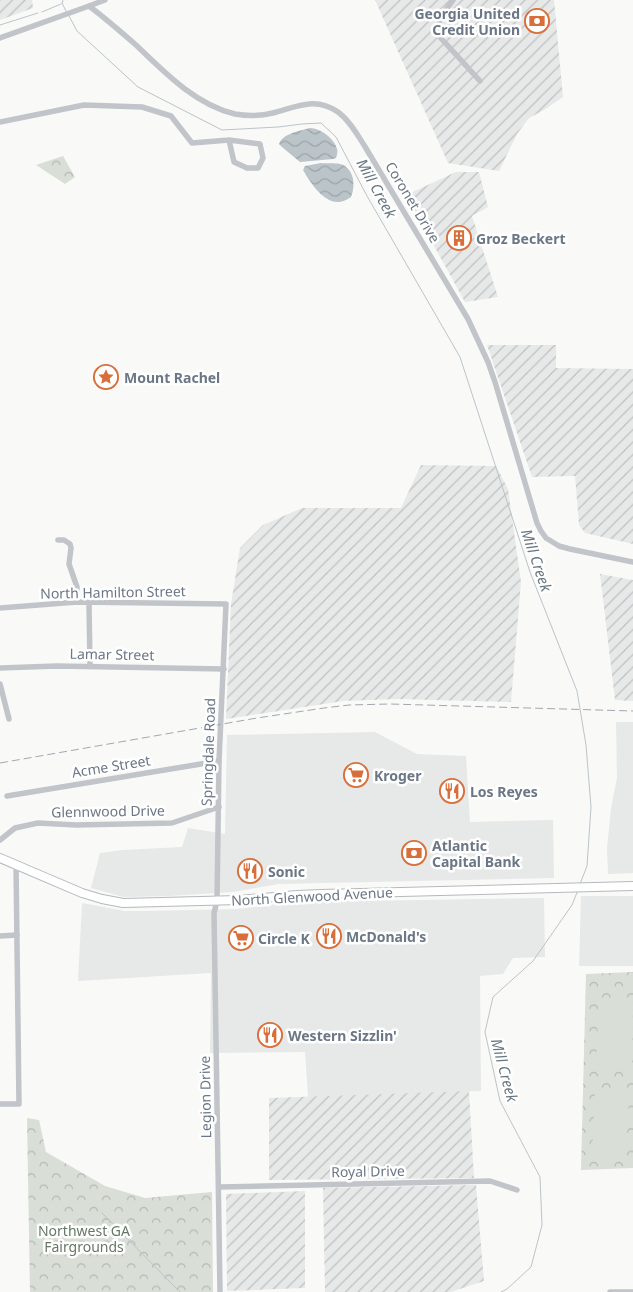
<svg xmlns="http://www.w3.org/2000/svg" width="633" height="1292" font-family="'Noto Sans',sans-serif">
	<style>
		.built { fill: #e7e8e8 }
		.industrial { fill: url(#industrial-furrows) }
		.park { fill: url(#park-crowns) }
		.pitch { fill: #d9ded7 }
		.water { fill: url(#water-waves) }
		.lines { fill: none; stroke-linecap: round; stroke-linejoin: round }
		.stream { stroke: #bbc4c9; stroke-width: 1 }
		.major-casing { stroke: #b5b9bd; stroke-width: 10 }
		.minor { stroke: #c1c5c9; stroke-width: 5.5 }
		.major { stroke: #fff; stroke-width: 8 }
		.rail { stroke: #a3a8af; stroke-width: 1; stroke-dasharray: 8 4; stroke-linecap: butt }
		.labels { text-anchor: middle; dominant-baseline: central; stroke-width: 5; stroke-linejoin: round; paint-order: stroke }
		.poi-label { font-size: 14px; font-weight: bold; fill: #6b7786; stroke: #fff; text-anchor: start }
		.street-label { font-size: 14px; fill: #6b7786; stroke: #fff }
		.park-label { font-size: 14px; fill: #667965; stroke: #fff }
		.water-label { font-size: 15px; font-style: italic; fill: #677781; stroke: #fff }
	</style>
	<defs>
		<pattern id="industrial-furrows" width="10" height="10" patternUnits="userSpaceOnUse" patternTransform="scale(1.25)"><rect width="10" height="10" fill="#e7e8e8"/><path d="M-1 1l2-2M0 10L10 0M9 11l2-2" fill="none" stroke="#bfc1c2"/></pattern>
		<pattern id="park-crowns" width="20" height="18" patternUnits="userSpaceOnUse" patternTransform="scale(1.25)"><rect width="20" height="18" fill="#d9ded7"/><path d="M2 6a3 3 0 1 1 6 0M12 15a3 3 0 1 1 6 0" fill="none" stroke="#b4b9b4"/></pattern>
		<pattern id="water-waves" width="16" height="10" patternUnits="userSpaceOnUse" patternTransform="scale(1.25)"><rect width="16" height="10" fill="#bbc4c9"/><path d="M0 5q4-4 8 0t8 0" fill="none" stroke="#9ca4a9"/></pattern>
	</defs>
	<rect width="100%" height="100%" fill="#f9f9f8"/>
	<!-- built -->
	<g class="built">
		<path d="M 616,722 L 633,722 L 633,873 L 608,874 L 607,848 L 611,808 L 617,778 Z"/>
		<path d="M 375,732 L 417,754 L 466,756 L 470,822 L 553,820 L 554,878 L 279,884 L 233,892 L 170,896 L 123,897 L 91,888 L 100,853 L 122,850 L 182,847 L 188,828 L 225,834 L 227,735 Z"/>
		<path d="M 581,896 L 633,896 L 633,966 L 579,966 Z"/>
		<path d="M 544,898 L 545,957 L 513,958 L 503,974 L 480,976 L 481,1091 L 308,1097 L 305,1052 L 210,1053 L 211,973 L 78,981 L 82,903 L 125,911 L 146,911 L 237,909 L 295,902 Z"/>
	</g>
	<!-- industrial -->
	<g class="industrial">
		<path d="M 0,0 L 32,0 L 33,8 L 0,20 Z"/>
		<path d="M 375,0 L 554,0 L 563,97 L 544,110 L 529,118 L 517,134 L 499,171 L 448,163 Z"/>
		<path d="M 456,172 L 479,172 L 488,207 L 472,216 L 498,297 L 465,302 L 406,195 Z"/>
		<path d="M 487,345 L 556,345 L 556,368 L 633,369 L 633,544 L 585,533 L 579,525 L 575,476 L 532,477 Z"/>
		<path d="M 421,465 L 496,466 L 508,489 L 521,582 L 511,702 L 397,699 L 343,701 L 226,719 L 231,604 L 240,548 L 263,525 L 302,508 L 401,508 Z"/>
		<path d="M 600,574 L 633,580 L 633,701 L 615,700 Z"/>
		<path d="M 469,1091 L 474,1178 L 269,1180 L 269,1098 Z"/>
		<path d="M 476,1185 L 484,1281 L 451,1292 L 325,1292 L 323,1188 Z"/>
		<path d="M 305,1191 L 305,1288 L 227,1291 L 226,1194 Z"/>
	</g>
	<!-- park -->
	<g class="park">
		<path d="M 63,156 L 75,177 L 65,184 L 36,165 Z"/>
		<path d="M 633,972 L 633,1168 L 581,1170 L 586,974 Z"/>
		<path d="M 27,1118 L 39,1120 L 46,1152 L 105,1186 L 145,1198 L 212,1192 L 213,1292 L 30,1292 Z"/>
	</g>
	<!-- pitch -->
	<g class="pitch">
		<path d="M 599,998 L 633,999 L 632,1067 L 596,1066 Z"/>
		<path d="M 595,1089 L 629,1091 L 626,1157 L 592,1156 Z"/>
	</g>
	<!-- water -->
	<g class="water">
		<path d="M 310,128 C 320,128 335,139 337,149 C 338,152 337,155 336,158 L 333,159 L 300,162 L 282,147 L 279,144 C 283,133 300,131 310,128 Z"/>
		<path d="M 321,163 C 327,164 340,162 345,166 C 355,173 355,188 351,197 C 330,213 313,187 303,170 L 305,166 Z"/>
	</g>
	<g class="lines">
		<!-- stream -->
		<g class="stream">
			<path d="M 63,0 L 62,3 L 67,13"/>
			<path d="M 42,12 L 61,4"/>
			<path d="M 69,16 L 77,31 L 138,87 L 222,130 L 278,127 L 302,124 L 321,123 L 336,137 L 367,196 L 460,357 L 530,572 L 577,691 L 586,745 L 591,807 L 587,866 L 580,884"/>
			<path d="M 0,25 L 38,13"/>
			<path d="M 102,1213 L 180,1292"/>
			<path d="M 501,1292 L 507,1289 L 531,1267 L 542,1225 L 540,1177 L 500,1101 L 485,1032 L 493,997 L 533,961 L 572,905 L 578,890"/>
		</g>
		<defs>
			<path id="major" d="M 0,858 L 82,893 L 102,899 L 123,903 L 239,900 L 297,895 L 321,894 L 633,886"/>
		</defs>
		<!-- major casing -->
		<use href="#major" class="major-casing"/>
		<!-- minor -->
		<g class="minor">
			<path d="M 453,0 C 445,12 435,21 439,36 L 480,81"/>
			<path d="M 89,6 L 105,0"/>
			<path d="M 0,38 L 89,6 C 105,18 120,31 136,45 C 164,72 196,105 235,114 C 247,116 261,116 273,113 C 297,107 315,96 338,112 C 349,120 357,134 364,145 L 468,319 L 488,362 L 495,382 L 537,523 L 541,531 L 546,538 L 559,546 L 570,549 L 633,562"/>
			<path d="M 0,122 L 84,105 L 142,107 L 171,116 L 192,143 L 229,140 L 260,144 L 263,158 L 258,168 L 247,168 L 234,162 L 229,140"/>
			<path d="M 58,540 L 64,540 L 70,544 L 71,548 L 69,564 L 77,587 L 77,602"/>
			<path d="M 89,603 L 90,666"/>
			<path d="M 0,608 L 77,602 L 226,604 L 219,761 L 217,901 L 214,913 L 220,1292"/>
			<path d="M 0,668 L 57,666 L 224,669"/>
			<path d="M 0,684 L 9,719"/>
			<path d="M 7,796 L 219,761"/>
			<path d="M 0,840 L 15,828 L 38,823 L 76,825 L 172,823 L 219,807"/>
			<path d="M 0,936 L 17,935"/>
			<path d="M 0,1104 L 19,1104 L 16,865"/>
			<path d="M 219,1187 L 490,1181 L 517,1190"/>
			<path d="M 610,1292 L 633,1292"/>
		</g>
		<!-- major -->
		<use href="#major" class="major"/>
		<!-- rail -->
		<path class="rail" d="M 0,763 L 257,718 L 324,708 L 349,705 L 390,704 L 633,711"/>
	</g>
	<!-- icons -->
	<defs>
		<symbol id="bank-ring" viewBox="-11 -11 22 22"><circle r="9.5" fill="#fff" stroke="#d86e39" stroke-width="1.5"/><path d="M-6-4H6V4H-6ZM0-2.3a2.3 2.3 0 1 0 0 4.6a2.3 2.3 0 1 0 0-4.6Z" fill="#d86e39"/></symbol>
		<symbol id="building-ring" viewBox="-11 -11 22 22"><circle r="9.5" fill="#fff" stroke="#d86e39" stroke-width="1.5"/><path d="M-4-6H4V6H1V3H-1V6H-4ZM-2.5-4.3h1.7v1.8h-1.7ZM.8-4.3h1.7v1.8H.8ZM-2.5-1h1.7V.8h-1.7ZM.8-1h1.7V.8H.8Z" fill="#d86e39"/></symbol>
		<symbol id="sight-ring" viewBox="-11 -11 22 22"><circle r="9.5" fill="#fff" stroke="#d86e39" stroke-width="1.5"/><path d="M0-6L1.8-2.2L6-1.7L2.9 1.2L3.7 5.4L0 3.3L-3.7 5.4L-2.9 1.2L-6-1.7L-1.8-2.2Z" fill="#d86e39"/></symbol>
		<symbol id="supermarket-ring" viewBox="-11 -11 22 22"><circle r="9.5" fill="#fff" stroke="#d86e39" stroke-width="1.5"/><path d="M-6-5.5h2.5l.6 2H6L4.5 2H-2.5L-4.4-4H-6ZM-1.5 3.2a1.3 1.3 0 1 0 .1 0ZM3 3.2a1.3 1.3 0 1 0 .1 0Z" fill="#d86e39"/></symbol>
		<symbol id="restaurant-ring" viewBox="-11 -11 22 22"><circle r="9.5" fill="#fff" stroke="#d86e39" stroke-width="1.5"/><path d="M-5-6h1v4h1v-4h1v4h1v-4h1v5L-1.5 .5V6h-2V.5L-5-1ZM5-6V6H3V1.5H1.5Q1.5-4 5-6Z" fill="#d86e39"/></symbol>
	</defs>
	<g fill-rule="evenodd">
		<use href="#bank-ring" x="523" y="7" width="28" height="28"/>
		<use href="#building-ring" x="445" y="224" width="28" height="28"/>
		<use href="#sight-ring" x="92" y="363" width="28" height="28"/>
		<use href="#supermarket-ring" x="342" y="761" width="28" height="28"/>
		<use href="#restaurant-ring" x="438" y="777" width="28" height="28"/>
		<use href="#bank-ring" x="400" y="839" width="28" height="28"/>
		<use href="#restaurant-ring" x="236" y="857" width="28" height="28"/>
		<use href="#restaurant-ring" x="315" y="922" width="28" height="28"/>
		<use href="#supermarket-ring" x="227" y="924" width="28" height="28"/>
		<use href="#restaurant-ring" x="256" y="1021" width="28" height="28"/>
	</g>
	<g class="labels">
		<!-- poi labels -->
		<g class="poi-label">
			<text x="520" y="13" text-anchor="end">Georgia United<tspan x="520" dy="16">Credit Union</tspan></text>
			<text x="476" y="238">Groz Beckert</text>
			<text x="124" y="377">Mount Rachel</text>
			<text x="374" y="775">Kroger</text>
			<text x="470" y="791">Los Reyes</text>
			<text x="432" y="845">Atlantic<tspan x="432" dy="16">Capital Bank</tspan></text>
			<text x="268" y="871">Sonic</text>
			<text x="346" y="936">McDonald's</text>
			<text x="258" y="938">Circle K</text>
			<text x="288" y="1035">Western Sizzlin'</text>
		</g>
		<!-- street labels -->
		<g class="street-label">
			<text transform="translate(413 202) rotate(59)">Coronet Drive</text>
			<text transform="translate(113 592) rotate(-1)">North Hamilton Street</text>
			<text transform="translate(112 654) rotate(1)">Lamar Street</text>
			<text transform="translate(208 752) rotate(-88)">Springdale Road</text>
			<text transform="translate(111 766) rotate(-9)">Acme Street</text>
			<text transform="translate(108 811) rotate(-1)">Glennwood Drive</text>
			<text transform="translate(312 896) rotate(-3)">North Glenwood Avenue</text>
			<text transform="translate(205 1097) rotate(-91)">Legion Drive</text>
			<text transform="translate(368 1171) rotate(-1)">Royal Drive</text>
		</g>
		<!-- park labels -->
		<g class="park-label">
			<text x="84" y="1230">Northwest GA<tspan x="84" dy="16">Fairgrounds</tspan></text>
		</g>
		<!-- water labels -->
		<g class="water-label">
			<text transform="translate(377 188) rotate(61)">Mill Creek</text>
			<text transform="translate(537 560) rotate(71)">Mill Creek</text>
			<text transform="translate(505 1070) rotate(75)">Mill Creek</text>
		</g>
	</g>
</svg>
